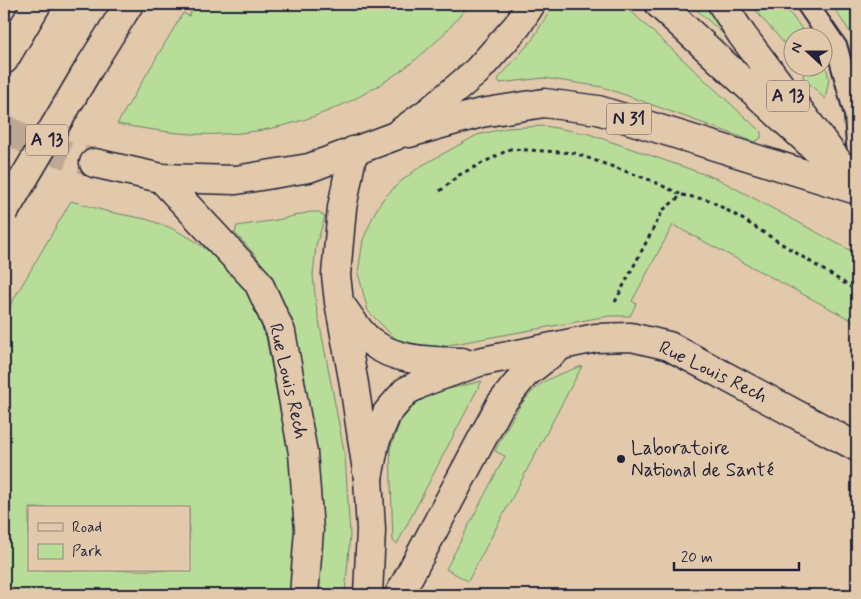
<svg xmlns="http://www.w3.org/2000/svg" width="861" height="599" font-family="Mynerve,sans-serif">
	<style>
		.green { fill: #b8dd98; stroke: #6d806a; fill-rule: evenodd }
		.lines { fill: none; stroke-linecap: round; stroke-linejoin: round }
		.primary-tunnel { stroke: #bca895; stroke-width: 28; stroke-dasharray: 28 14; stroke-linecap: butt }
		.service-casing { stroke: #22223b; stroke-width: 24 }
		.minor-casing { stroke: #22223b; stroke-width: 31 }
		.primary-casing { stroke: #22223b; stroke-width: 31 }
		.motorway-casing { stroke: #22223b; stroke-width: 31 }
		.path { stroke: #22223b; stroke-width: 3; stroke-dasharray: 4 4; stroke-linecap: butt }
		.service { stroke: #e2c9ab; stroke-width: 20 }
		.minor { stroke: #e2c9ab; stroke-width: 28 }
		.primary { stroke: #e2c9ab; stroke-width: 28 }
		.motorway { stroke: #e2c9ab; stroke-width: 28 }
		.motorway-bridge-casing { stroke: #22223b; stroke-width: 31; stroke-linecap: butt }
		.motorway-bridge { stroke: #e2c9ab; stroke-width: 28 }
		.poi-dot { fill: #22223b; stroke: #e2c9ab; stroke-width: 2 }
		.labels { text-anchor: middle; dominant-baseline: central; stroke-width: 4; stroke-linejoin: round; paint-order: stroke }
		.shield { fill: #e2c9ab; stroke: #5c545d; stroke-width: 1 }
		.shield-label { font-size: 18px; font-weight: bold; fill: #22223b }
		.street-label { font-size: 19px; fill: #22223b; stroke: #e2c9ab }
		.poi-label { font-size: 19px; fill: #22223b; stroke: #e2c9ab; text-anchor: start }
	</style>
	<rect width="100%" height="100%" fill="#e2c9ab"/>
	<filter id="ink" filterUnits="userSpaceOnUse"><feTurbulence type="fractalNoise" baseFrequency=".02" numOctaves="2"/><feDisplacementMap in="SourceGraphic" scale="10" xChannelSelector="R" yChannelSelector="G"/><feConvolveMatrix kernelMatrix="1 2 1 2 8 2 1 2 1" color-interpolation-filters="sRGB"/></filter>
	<g filter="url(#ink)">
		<!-- green -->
		<g class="green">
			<path d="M 196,4 L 469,4 C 415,78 315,132 222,134 C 186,136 153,130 117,124 L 183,13 L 189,16 Z"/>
			<path d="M 554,4 L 623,4 L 761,132 L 761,138 L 755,142 L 603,87 L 544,78 L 500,83 L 498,79 L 532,40 Z"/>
			<path d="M 690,4 L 705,4 L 728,38 Z"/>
			<path d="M 751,4 L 783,4 L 808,37 L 794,38 L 793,53 L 760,16 Z"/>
			<path d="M 831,4 L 857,4 L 857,42 Z"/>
			<path d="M 824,59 L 829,79 L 825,99 L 803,77 L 805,68 L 824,68 Z"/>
			<path d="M 545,126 L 589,134 L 718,179 L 857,254 L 857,323 L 673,225 L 632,301 L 636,304 L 630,316 L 608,316 L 432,348 L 396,339 L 368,311 L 358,273 L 363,240 L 375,212 L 383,199 L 400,182 L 421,166 L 477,135 L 507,128 Z"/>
			<path d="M 71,201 L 109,212 L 146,219 L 171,228 L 192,239 L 218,258 L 246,291 L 266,337 L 289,456 L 295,530 L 290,595 L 4,595 L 4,330 L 8,323 L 4,320 L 4,316 ZM 29,508 L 189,508 L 189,570 L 29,570 Z"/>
			<path d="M 310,212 L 319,212 L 325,217 L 316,245 L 313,275 L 316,305 L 345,456 L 350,535 L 345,595 L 317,595 L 272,280 L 256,256 L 235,233 L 237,226 L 277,220 Z"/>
			<path d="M 582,366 L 468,581 L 446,569 L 505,456 L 495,451 C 506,429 517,405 536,388 C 548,377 566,372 582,366 Z"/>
			<path d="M 482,381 L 476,392 L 397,544 L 393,541 L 390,449 L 400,422 L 415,404 L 432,393 Z"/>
		</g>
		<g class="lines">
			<!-- primary-tunnel -->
			<path class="primary-tunnel" d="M 4,128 L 36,145 L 94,163"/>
			<defs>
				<path id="service" d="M 807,4 L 837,48 L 855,115 L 857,145"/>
				<g id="minor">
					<path d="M 353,151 L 342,208 L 336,275 L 339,302 L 354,384 L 368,478 L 371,530 L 368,595"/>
					<path d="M 161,178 L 258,282 L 281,332 L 303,453 L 309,530 L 304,595"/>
					<path d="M 343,308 C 351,319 359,333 370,341 C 396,362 430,361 462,362"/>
					<path d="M 368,478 L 375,442 L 387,413 L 406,391 L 426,381 L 479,362 L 596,338 L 631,337 L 669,346 L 857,447"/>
					<path d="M 399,595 L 500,405 L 525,374 L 557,349"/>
				</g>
				<g id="primary">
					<path d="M 659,4 L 829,161"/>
					<path d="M 409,133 L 481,113 L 544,103 L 598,110 L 857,190"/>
					<path d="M 94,163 L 161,178 L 236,180 L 309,168 L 395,136 L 431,110 L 477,71 L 517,26 L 531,4"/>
				</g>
				<g id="motorway">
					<path d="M 722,4 L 742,35 L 857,187"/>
					<path d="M 4,60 L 37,4"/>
					<path d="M 89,68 L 129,4"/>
				</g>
			</defs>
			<!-- service casing -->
			<use href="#service" class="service-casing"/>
			<!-- minor casing -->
			<use href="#minor" class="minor-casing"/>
			<!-- primary casing -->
			<use href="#primary" class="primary-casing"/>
			<!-- motorway casing -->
			<use href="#motorway" class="motorway-casing"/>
			<!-- path -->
			<g class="path">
				<path d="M 440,191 L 459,175 L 510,149 L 574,153 L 650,180 L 682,195"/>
				<path d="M 615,302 L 663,210 L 682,195 L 709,200 L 739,217 L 857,291"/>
			</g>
			<!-- service -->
			<use href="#service" class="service"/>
			<!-- minor -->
			<use href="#minor" class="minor"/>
			<!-- primary -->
			<use href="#primary" class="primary"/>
			<!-- motorway -->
			<use href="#motorway" class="motorway"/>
			<defs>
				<path id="motorway-bridge" d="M 4,212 L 89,68"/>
			</defs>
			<!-- motorway-bridge casing -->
			<use href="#motorway-bridge" class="motorway-bridge-casing"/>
			<!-- motorway-bridge -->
			<use href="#motorway-bridge" class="motorway-bridge"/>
		</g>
	</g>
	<!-- markers -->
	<circle class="poi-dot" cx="621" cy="459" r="5"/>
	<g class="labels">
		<!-- shield labels -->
		<g class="shield">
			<rect x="767" y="80.5" width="42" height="31" rx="4"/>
			<rect x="606.5" y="103.5" width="45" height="31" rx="4"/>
			<rect x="26" y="124.5" width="42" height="31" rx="4"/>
		</g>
		<g class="shield-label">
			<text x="788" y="96">A 13</text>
			<text x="629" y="119">N 31</text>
			<text x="47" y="140">A 13</text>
		</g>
		<!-- street labels -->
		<g class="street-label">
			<text transform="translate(713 372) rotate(26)">Rue Louis Rech</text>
			<text transform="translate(288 381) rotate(77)">Rue Louis Rech</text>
		</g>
		<!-- poi labels -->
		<g class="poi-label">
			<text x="631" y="448">Laboratoire<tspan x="631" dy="22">National de Santé</tspan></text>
		</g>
	</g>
	<!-- margin -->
	<rect width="861" height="599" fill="none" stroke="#e2c9ab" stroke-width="20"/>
	<rect x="10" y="10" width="841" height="579" fill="none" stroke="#22223b" stroke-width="2" filter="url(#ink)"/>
	<!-- legend -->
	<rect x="28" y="506" width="162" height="65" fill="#e2c9ab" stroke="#95867e"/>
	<rect x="38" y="523" width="25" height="8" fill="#e2c9ab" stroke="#95867e"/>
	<text x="72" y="532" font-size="15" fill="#22223b">Road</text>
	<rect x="38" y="544" width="25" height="15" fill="#b8dd98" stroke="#95867e"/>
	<text x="72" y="556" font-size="15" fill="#22223b">Park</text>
	<!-- north arrow -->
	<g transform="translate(808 52) rotate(291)"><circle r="24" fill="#e2c9ab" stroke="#95867e"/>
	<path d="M0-4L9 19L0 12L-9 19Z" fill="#22223b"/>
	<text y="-8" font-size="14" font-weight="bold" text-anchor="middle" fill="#22223b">N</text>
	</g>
	<!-- scale -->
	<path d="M674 562v8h125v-8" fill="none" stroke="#22223b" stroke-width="2.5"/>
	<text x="681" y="562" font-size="15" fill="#22223b" stroke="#e2c9ab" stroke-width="4" paint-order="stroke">20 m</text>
</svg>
